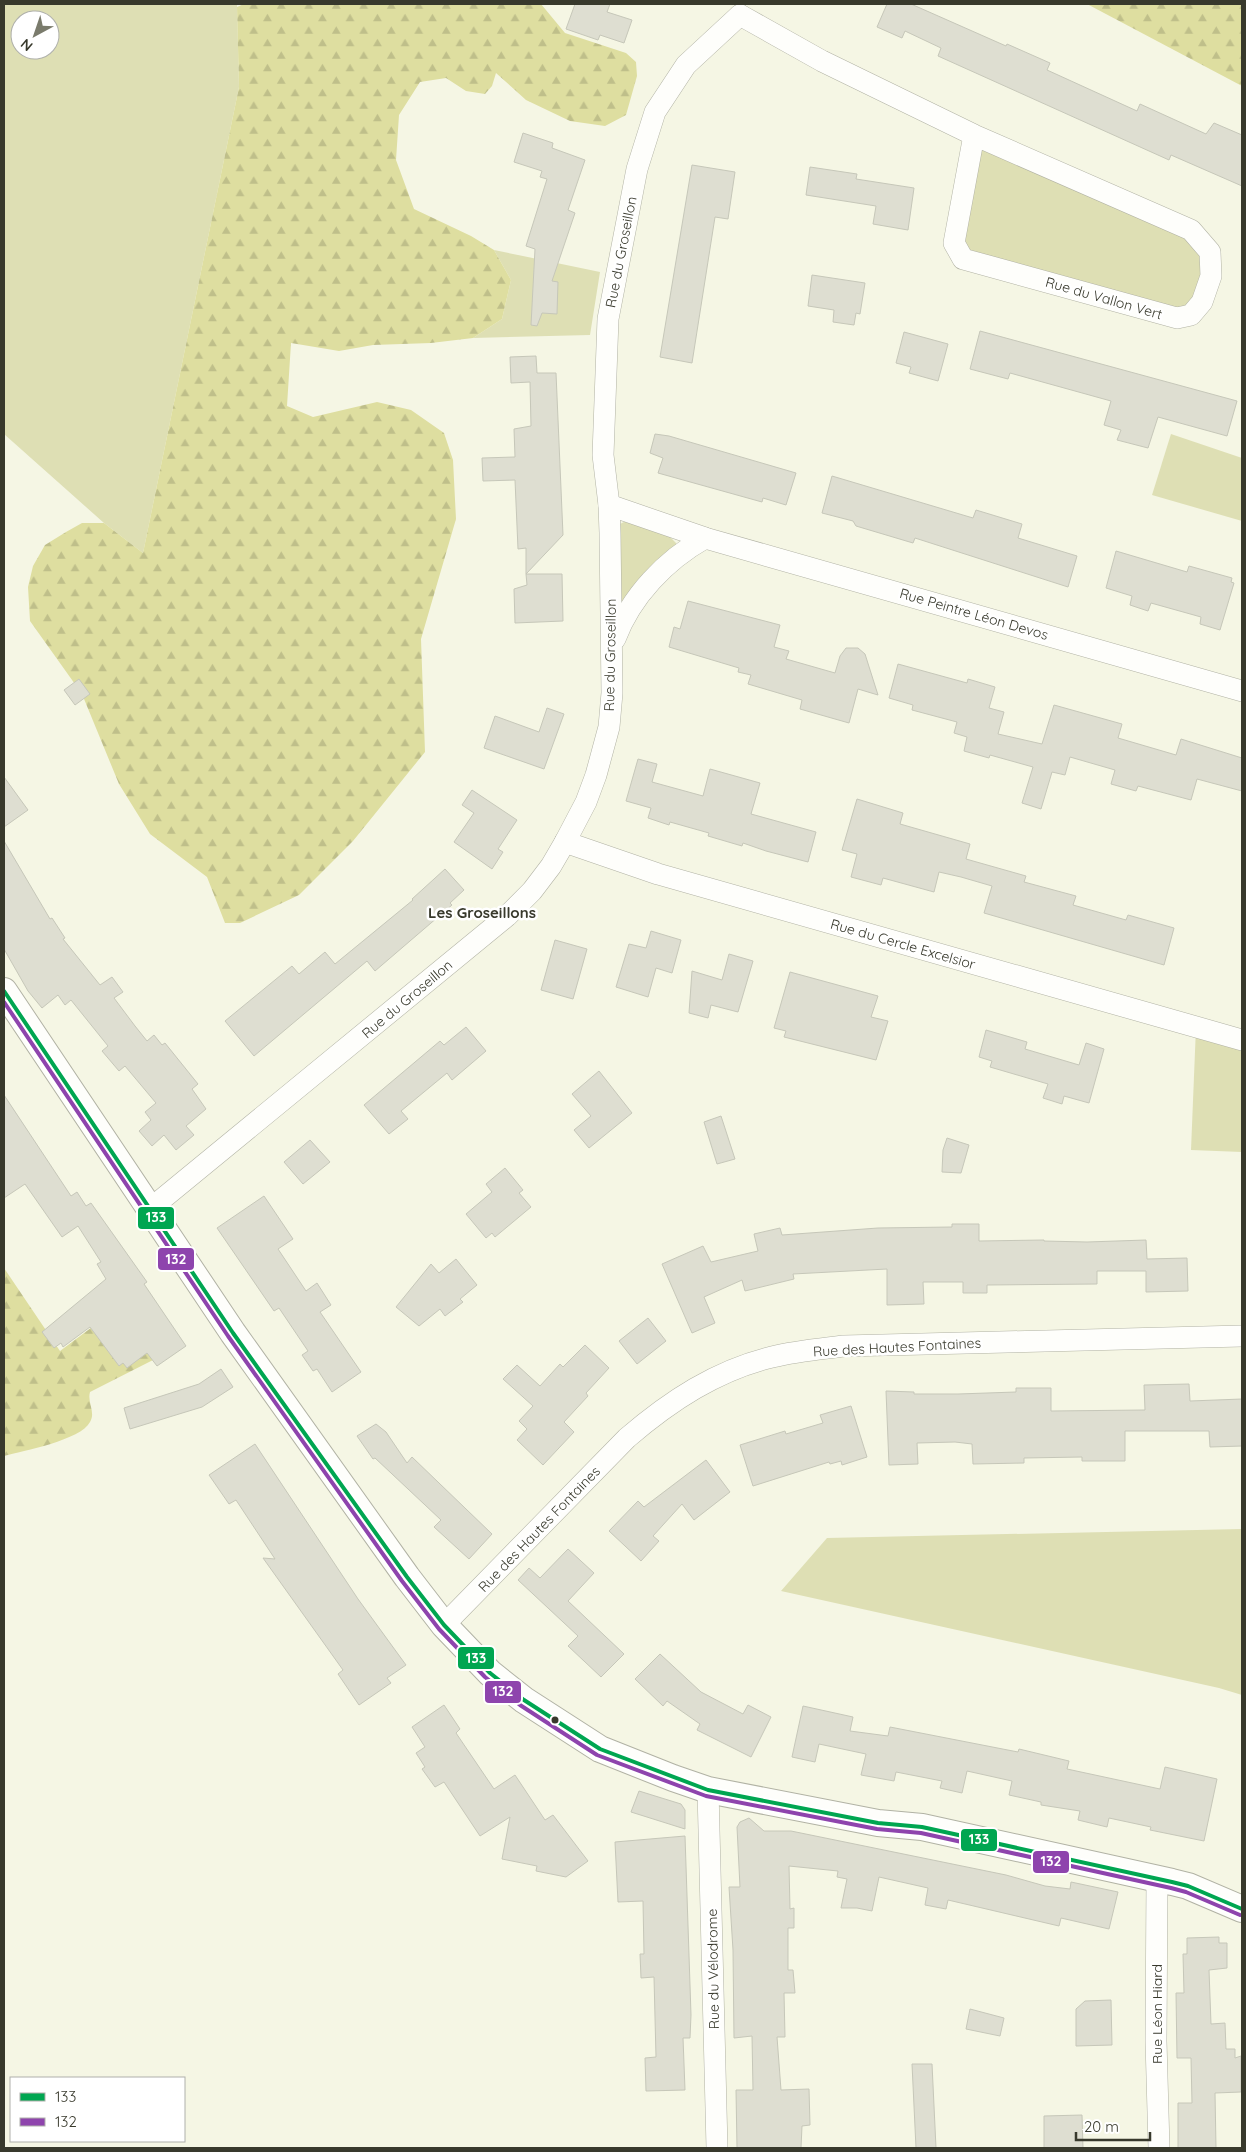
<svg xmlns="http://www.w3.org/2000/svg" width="1246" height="2152" font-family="Quicksand,sans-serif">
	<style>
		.grass { fill: #dedfb4; fill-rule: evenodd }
		.forest { fill: url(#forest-firs) }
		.building { fill: #deded1; stroke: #c6c7b9 }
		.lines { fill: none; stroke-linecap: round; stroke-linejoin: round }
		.minor-casing { stroke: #b1b2a4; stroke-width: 22 }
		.tertiary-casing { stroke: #b1b2a4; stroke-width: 28 }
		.minor { stroke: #fefefb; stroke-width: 21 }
		.tertiary { stroke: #fefefb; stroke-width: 26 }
		.bus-1-casing { stroke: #fff; stroke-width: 8 }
		.bus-2-casing { stroke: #fff; stroke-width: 8 }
		.bus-1 { stroke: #00a651; stroke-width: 4 }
		.bus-2 { stroke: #8e44ad; stroke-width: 4 }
		.bus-dot { fill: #38392c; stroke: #fff; stroke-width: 2 }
		.labels { text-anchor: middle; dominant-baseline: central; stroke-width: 5; stroke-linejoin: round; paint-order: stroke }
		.street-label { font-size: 14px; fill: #38392c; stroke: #fff }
		.neighbourhood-label { font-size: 15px; font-weight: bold; fill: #38392c; stroke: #fff }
		.line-badge { stroke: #fff; stroke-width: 2 }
		.badge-label { font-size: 14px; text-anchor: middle; font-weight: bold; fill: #fff }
	</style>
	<defs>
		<pattern id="forest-firs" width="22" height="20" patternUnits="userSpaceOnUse" patternTransform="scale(1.25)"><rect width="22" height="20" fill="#dedea0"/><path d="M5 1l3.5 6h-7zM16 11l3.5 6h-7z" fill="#bfbf8a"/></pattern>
	</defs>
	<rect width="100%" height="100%" fill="#f5f6e4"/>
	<!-- grass -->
	<g class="grass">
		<path d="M 4,4 L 237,4 L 239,87 L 143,553 L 104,523 L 4,434 ZM 20,20 L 50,20 L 50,50 L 20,50 Z"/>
		<path d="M 974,135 L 1191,230 L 1210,252 L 1191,315 L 963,259 Z"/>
		<path d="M 494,250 L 600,272 L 590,335 L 473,338 L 502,319 L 511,280 Z"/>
		<path d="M 1171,434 L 1242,458 L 1242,521 L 1152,495 Z"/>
		<path d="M 626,521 L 670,537 L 676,543 L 676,550 L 626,604 L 618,601 L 616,526 Z"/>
		<path d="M 1196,1027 L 1242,1040 L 1242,1152 L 1191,1150 Z"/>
		<path d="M 1242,1529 L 1242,1695 L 1219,1688 L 781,1591 L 827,1538 Z"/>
	</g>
	<!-- forest -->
	<g class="forest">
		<path d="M 244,4 L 541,4 L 565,33 L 626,53 L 636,62 L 637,76 L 626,115 L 605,126 L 570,121 L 526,100 L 496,73 L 492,86 L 485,94 L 466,91 L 446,78 L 420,82 L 399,115 L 396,160 L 414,209 L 471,236 L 494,250 L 511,280 L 502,319 L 473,338 L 431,343 L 373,345 L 339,351 L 291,343 L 287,406 L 313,417 L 377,402 L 411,410 L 444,433 L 453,460 L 456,519 L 421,639 L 425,752 L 353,841 L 299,895 L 240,923 L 225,923 L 207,877 L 150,834 L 119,784 L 82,694 L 30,621 L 28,587 L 33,566 L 45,545 L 66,532 L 82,523 L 104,523 L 143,553 L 239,87 L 237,7 Z"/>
		<path d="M 1087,4 L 1242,4 L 1242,86 Z"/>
		<path d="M 4,1268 L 60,1351 L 123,1304 L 155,1359 L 90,1392 C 87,1403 96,1412 90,1422 C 81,1440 23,1451 4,1456 Z"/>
	</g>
	<!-- building -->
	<g class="building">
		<path d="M 575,4 L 610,4 L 607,12 L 632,20 L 624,43 L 600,35 L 598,40 L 566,29 Z"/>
		<path d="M 887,4 L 911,4 L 1006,46 L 1007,44 L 1050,63 L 1047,70 L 1137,111 L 1140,104 L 1206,134 L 1214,123 L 1242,135 L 1242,186 L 1171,155 L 1169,160 L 938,56 L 941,48 L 905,31 L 902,38 L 877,27 Z"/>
		<path d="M 523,133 L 553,143 L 552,148 L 585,160 L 568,210 L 575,213 L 552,281 L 558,282 L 557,314 L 542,313 L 537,326 L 531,325 L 535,249 L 526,246 L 547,179 L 540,177 L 542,171 L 514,162 Z"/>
		<path d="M 692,165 L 735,172 L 728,219 L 715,217 L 692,363 L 660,357 Z"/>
		<path d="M 810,167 L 857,174 L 856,179 L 914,188 L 908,230 L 873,224 L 876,206 L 806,195 Z"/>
		<path d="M 812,275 L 865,283 L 860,314 L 856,313 L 854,325 L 833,322 L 834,310 L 808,306 Z"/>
		<path d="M 980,331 L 1237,401 L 1227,436 L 1158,417 L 1148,448 L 1117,440 L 1121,430 L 1104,425 L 1111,401 L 1010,373 L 1008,379 L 970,369 Z"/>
		<path d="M 904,332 L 948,344 L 938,381 L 909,373 L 911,367 L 896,363 Z"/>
		<path d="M 536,356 L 537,373 L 556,373 L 563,535 L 526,574 L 526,548 L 518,549 L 515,480 L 483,481 L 482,458 L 515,457 L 514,429 L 531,426 L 530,382 L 511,383 L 510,357 Z"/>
		<path d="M 655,434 L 669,436 L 796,473 L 786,505 L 763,498 L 762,502 L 658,473 L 663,458 L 650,453 Z"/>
		<path d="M 832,476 L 973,518 L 976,510 L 1022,524 L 1018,538 L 1077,556 L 1068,587 L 915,538 L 913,543 L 856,526 L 853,521 L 822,513 Z"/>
		<path d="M 1116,551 L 1187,572 L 1189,566 L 1232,578 L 1231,582 L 1234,583 L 1220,630 L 1200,624 L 1201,617 L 1151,603 L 1148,611 L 1130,605 L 1132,596 L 1106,588 Z"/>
		<path d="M 526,574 L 562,574 L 563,621 L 515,623 L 514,589 L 527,585 Z"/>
		<path d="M 688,601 L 780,625 L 774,647 L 789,651 L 786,659 L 835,673 L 840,656 L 846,648 L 858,648 L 865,654 L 878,695 L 858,689 L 849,723 L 800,709 L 802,700 L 748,684 L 751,675 L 738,672 L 739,668 L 669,647 L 674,627 L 680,629 Z"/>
		<path d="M 898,664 L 967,683 L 968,679 L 995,687 L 989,708 L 1004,712 L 998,734 L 1042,744 L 1054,705 L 1122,724 L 1118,738 L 1176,755 L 1181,739 L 1242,758 L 1242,791 L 1197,779 L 1191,800 L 1138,786 L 1136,791 L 1111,784 L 1115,770 L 1070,757 L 1065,775 L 1052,772 L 1041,809 L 1022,803 L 1033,767 L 990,755 L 989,758 L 964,751 L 967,737 L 954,733 L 957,722 L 912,710 L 913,705 L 889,698 Z"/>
		<path d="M 79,679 L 90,694 L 75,705 L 64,690 Z"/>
		<path d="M 547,708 L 564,714 L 544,769 L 484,748 L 495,716 L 539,732 Z"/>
		<path d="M 638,759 L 657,764 L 652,782 L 703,796 L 710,769 L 760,783 L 751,814 L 816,832 L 808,862 L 766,851 L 743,843 L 742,846 L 708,836 L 709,833 L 670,822 L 669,825 L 648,818 L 651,808 L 626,801 Z"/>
		<path d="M 4,777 L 28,810 L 4,827 Z"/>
		<path d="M 472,790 L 517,820 L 498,849 L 503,852 L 492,869 L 454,842 L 474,813 L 462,805 Z"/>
		<path d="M 857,799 L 903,813 L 900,824 L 970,844 L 966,859 L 1026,876 L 1024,882 L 1076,896 L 1073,905 L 1126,920 L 1128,915 L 1174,928 L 1164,965 L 984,913 L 992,886 L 961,877 L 939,872 L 934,892 L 883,878 L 881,885 L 851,877 L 857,854 L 842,850 Z"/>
		<path d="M 4,841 L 50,919 L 52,918 L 65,938 L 63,939 L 100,985 L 112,977 L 123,992 L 114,998 L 135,1026 L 147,1041 L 154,1035 L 162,1045 L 165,1043 L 198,1084 L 192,1089 L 206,1109 L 186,1126 L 194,1135 L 176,1150 L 164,1135 L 152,1146 L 139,1131 L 151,1120 L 145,1112 L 156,1103 L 125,1066 L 119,1071 L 102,1051 L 108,1046 L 71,1000 L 65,1005 L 58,995 L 42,1008 L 28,991 L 4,949 Z"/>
		<path d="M 445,869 L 464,890 L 450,903 L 452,905 L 375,971 L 367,961 L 254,1056 L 225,1021 L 292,966 L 299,974 L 325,952 L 335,964 L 413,900 L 412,899 Z"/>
		<path d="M 651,931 L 681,940 L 672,973 L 656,968 L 648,997 L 616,987 L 629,944 L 646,948 Z"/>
		<path d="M 555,940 L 587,949 L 573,999 L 541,990 Z"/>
		<path d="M 729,954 L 753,961 L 738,1012 L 711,1005 L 708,1018 L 689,1013 L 692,971 L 722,980 Z"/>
		<path d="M 790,972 L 878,996 L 871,1017 L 888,1021 L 876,1060 L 784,1037 L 786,1031 L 774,1028 Z"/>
		<path d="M 466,1027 L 486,1051 L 452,1080 L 447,1073 L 401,1111 L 408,1119 L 389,1134 L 364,1105 L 440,1041 L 444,1045 Z"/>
		<path d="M 986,1030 L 1027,1042 L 1025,1049 L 1079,1065 L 1086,1043 L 1104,1049 L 1089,1103 L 1064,1096 L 1062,1104 L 1043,1098 L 1048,1084 L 990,1067 L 992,1061 L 979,1057 Z"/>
		<path d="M 599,1071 L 632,1113 L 589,1148 L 574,1130 L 591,1116 L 572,1094 Z"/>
		<path d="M 4,1095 L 71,1196 L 77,1192 L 86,1206 L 91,1203 L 147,1282 L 144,1284 L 186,1346 L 157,1366 L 147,1353 L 127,1368 L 123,1363 L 119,1366 L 90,1327 L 63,1347 L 61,1343 L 54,1348 L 42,1332 L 106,1279 L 97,1264 L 101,1262 L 78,1226 L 62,1237 L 25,1184 L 4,1198 Z"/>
		<path d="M 721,1116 L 735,1159 L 717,1164 L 704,1122 Z"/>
		<path d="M 947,1138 L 969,1145 L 961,1173 L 942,1172 L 943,1150 Z"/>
		<path d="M 310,1140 L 330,1162 L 303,1184 L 284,1162 Z"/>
		<path d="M 505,1168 L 523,1190 L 519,1193 L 531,1207 L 495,1237 L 492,1233 L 486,1238 L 466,1214 L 492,1192 L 486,1184 Z"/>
		<path d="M 264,1196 L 293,1239 L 278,1249 L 306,1291 L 317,1283 L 331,1305 L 320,1312 L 361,1372 L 332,1392 L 317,1369 L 313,1371 L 302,1355 L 308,1351 L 279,1308 L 274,1311 L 217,1228 Z"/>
		<path d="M 952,1224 L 979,1224 L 979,1241 L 1044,1240 L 1044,1241 L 1087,1242 L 1146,1240 L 1147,1259 L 1187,1258 L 1188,1291 L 1146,1292 L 1146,1271 L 1097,1271 L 1097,1284 L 987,1285 L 987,1293 L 963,1293 L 963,1282 L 923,1282 L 924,1304 L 887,1305 L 887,1269 L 793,1274 L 794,1279 L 745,1291 L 742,1280 L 704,1297 L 715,1323 L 692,1333 L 662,1264 L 703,1246 L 711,1262 L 758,1251 L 754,1234 L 780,1228 L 782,1235 L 878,1228 L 952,1227 Z"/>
		<path d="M 456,1259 L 477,1285 L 460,1299 L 463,1302 L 445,1316 L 440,1309 L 419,1326 L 396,1307 L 431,1264 L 439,1273 Z"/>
		<path d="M 648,1318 L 666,1341 L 637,1364 L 619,1341 Z"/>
		<path d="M 585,1345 L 609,1368 L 586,1393 L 588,1396 L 564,1422 L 574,1432 L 543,1465 L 517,1440 L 527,1429 L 519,1421 L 533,1406 L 503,1379 L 517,1365 L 540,1386 L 560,1364 L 563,1367 Z"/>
		<path d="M 221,1369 L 233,1387 L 202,1407 L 130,1429 L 124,1408 L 199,1384 Z"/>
		<path d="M 1189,1384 L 1190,1401 L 1242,1399 L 1242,1446 L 1210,1447 L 1209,1431 L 1125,1431 L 1125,1461 L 1082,1461 L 1082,1457 L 1024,1458 L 1024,1463 L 973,1464 L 972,1444 L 955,1442 L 917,1443 L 918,1464 L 889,1465 L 886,1391 L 914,1392 L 914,1394 L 958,1394 L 1016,1392 L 1016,1388 L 1051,1388 L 1051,1411 L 1145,1410 L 1144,1385 Z"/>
		<path d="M 851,1406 L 867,1457 L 842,1465 L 841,1461 L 830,1464 L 829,1462 L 753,1486 L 740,1445 L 785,1431 L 786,1434 L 823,1423 L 820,1415 Z"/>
		<path d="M 376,1424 L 386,1432 L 407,1463 L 412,1457 L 492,1534 L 469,1559 L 434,1527 L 441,1520 L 375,1458 L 373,1459 L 357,1436 Z"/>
		<path d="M 255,1444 L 358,1599 L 406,1665 L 387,1678 L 391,1683 L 359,1705 L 338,1674 L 343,1670 L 263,1558 L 275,1559 L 236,1500 L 229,1504 L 209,1475 Z"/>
		<path d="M 706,1460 L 730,1492 L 694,1520 L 682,1504 L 653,1536 L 659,1541 L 641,1561 L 609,1531 L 638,1501 L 644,1507 Z"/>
		<path d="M 568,1549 L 594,1573 L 568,1601 L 624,1654 L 601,1677 L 568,1646 L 578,1636 L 518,1580 L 529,1568 L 540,1578 Z"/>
		<path d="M 660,1654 L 701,1692 L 743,1714 L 748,1705 L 771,1717 L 751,1757 L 697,1730 L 700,1724 L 667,1701 L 663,1706 L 635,1679 Z"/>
		<path d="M 444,1705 L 460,1729 L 456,1733 L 494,1789 L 515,1775 L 545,1820 L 553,1815 L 588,1861 L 566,1877 L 536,1871 L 537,1866 L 502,1859 L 510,1817 L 480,1836 L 444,1782 L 435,1787 L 422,1769 L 425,1767 L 416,1753 L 425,1747 L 412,1727 Z"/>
		<path d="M 803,1706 L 853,1717 L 850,1731 L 888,1736 L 890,1727 L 1018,1752 L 1019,1749 L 1069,1761 L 1067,1769 L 1160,1789 L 1165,1767 L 1217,1779 L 1204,1841 L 1150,1830 L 1151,1827 L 1109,1818 L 1107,1827 L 1078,1820 L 1080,1811 L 1041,1805 L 1041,1802 L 1009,1795 L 1012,1781 L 967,1771 L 962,1793 L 940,1788 L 942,1781 L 896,1772 L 894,1781 L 861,1775 L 866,1754 L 819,1744 L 815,1762 L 792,1757 Z"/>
		<path d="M 639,1791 L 681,1804 L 685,1810 L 685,1829 L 631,1812 Z"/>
		<path d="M 749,1818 L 764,1831 L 791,1831 L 1006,1875 L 1045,1886 L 1070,1889 L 1071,1882 L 1118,1892 L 1109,1929 L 1061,1918 L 1059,1926 L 948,1900 L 946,1909 L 925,1905 L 928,1888 L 879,1877 L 872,1911 L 857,1908 L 841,1908 L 847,1879 L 837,1877 L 838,1871 L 789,1866 L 790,1909 L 794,1908 L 794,1928 L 788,1928 L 788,1970 L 793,1970 L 795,1993 L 784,1993 L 785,2037 L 777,2037 L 781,2090 L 809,2089 L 810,2125 L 802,2126 L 801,2148 L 737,2148 L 736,2090 L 753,2090 L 752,2036 L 734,2038 L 733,1950 L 729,1887 L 740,1887 L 737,1827 L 740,1822 Z"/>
		<path d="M 685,1836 L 691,2015 L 690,2038 L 683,2038 L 685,2090 L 646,2091 L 645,2058 L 656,2057 L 654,1977 L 641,1978 L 640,1954 L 644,1954 L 643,1901 L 618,1902 L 615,1842 Z"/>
		<path d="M 1219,1937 L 1219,1943 L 1227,1943 L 1227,1968 L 1209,1970 L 1211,2024 L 1225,2023 L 1226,2049 L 1235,2049 L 1235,2058 L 1241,2056 L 1241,2092 L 1215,2093 L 1216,2148 L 1178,2148 L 1178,2103 L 1192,2103 L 1191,2058 L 1177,2058 L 1176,1993 L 1184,1993 L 1183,1954 L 1187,1954 L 1187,1938 Z"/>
		<path d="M 1111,2000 L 1112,2045 L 1076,2046 L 1076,2009 L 1085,2001 Z"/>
		<path d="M 970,2009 L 1004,2018 L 1000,2036 L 966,2029 Z"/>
		<path d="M 912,2064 L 932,2064 L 936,2148 L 916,2148 Z"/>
		<path d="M 1082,2115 L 1083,2148 L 1044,2148 L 1044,2116 Z"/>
	</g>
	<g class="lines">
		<defs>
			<g id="minor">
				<path d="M 740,15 L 822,61 L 974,135 L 1191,230 L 1210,252 L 1211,276 L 1202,302 L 1191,315 L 1177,318 L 963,259 L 954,243 L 974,135"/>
				<path d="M 609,505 L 705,538 L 1242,691"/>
				<path d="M 615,639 C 631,596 666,560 705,538"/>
				<path d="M 565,842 L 658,874 L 1242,1040"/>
				<path d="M 150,1209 L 507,916 L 532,891 L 551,866 L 565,842 L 586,802 L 596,775 L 609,727 L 612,693 L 610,533 L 609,505 L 603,455 L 608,319 L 637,169 L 655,112 L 686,65 L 740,15"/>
				<path d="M 444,1625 L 627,1438 C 670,1401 717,1370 772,1357 C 796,1351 820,1349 844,1346 L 1242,1336"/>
				<path d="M 708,1790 L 717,2148"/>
				<path d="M 1157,1879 L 1156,2041 L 1159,2148"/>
			</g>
			<path id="tertiary" d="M 4,991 L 233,1333 L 407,1577 L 444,1625 L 490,1673 L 524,1700 L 600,1749 L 673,1778 L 708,1790 L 878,1823 L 922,1827 L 1172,1882 L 1188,1886 L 1242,1909"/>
		</defs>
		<!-- minor casing -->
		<use href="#minor" class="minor-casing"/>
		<!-- tertiary casing -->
		<use href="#tertiary" class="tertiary-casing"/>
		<!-- minor -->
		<use href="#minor" class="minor"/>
		<!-- tertiary -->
		<use href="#tertiary" class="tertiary"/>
		<defs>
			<path id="bus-1" d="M 4,991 L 233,1333 L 407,1577 L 444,1625 L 490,1673 L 524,1700 L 600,1749 L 708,1790 L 878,1823 L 922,1827 L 1172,1882 L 1188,1886 L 1242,1909"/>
			<path id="bus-2" d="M 4,1002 L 228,1336 L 402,1581 L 439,1629 L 485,1677 L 520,1705 L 597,1755 L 706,1796 L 877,1829 L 921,1833 L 1171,1888 L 1186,1892 L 1240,1915"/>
		</defs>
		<!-- bus-1 casing -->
		<use href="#bus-1" class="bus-1-casing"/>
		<!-- bus-2 casing -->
		<use href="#bus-2" class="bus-2-casing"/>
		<!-- bus-1 -->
		<use href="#bus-1" class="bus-1"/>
		<!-- bus-2 -->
		<use href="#bus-2" class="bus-2"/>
	</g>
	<!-- markers -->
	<circle class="bus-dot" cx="555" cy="1720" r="4.5"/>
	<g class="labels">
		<!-- street labels -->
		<g class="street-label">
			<text transform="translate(621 252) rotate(-79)">Rue du Groseillon</text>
			<text transform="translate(1104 298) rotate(16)">Rue du Vallon Vert</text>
			<text transform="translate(974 614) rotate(16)">Rue Peintre Léon Devos</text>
			<text transform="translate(610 655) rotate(-89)">Rue du Groseillon</text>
			<text transform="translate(903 944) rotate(16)">Rue du Cercle Excelsior</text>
			<text transform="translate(407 999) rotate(-40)">Rue du Groseillon</text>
			<text transform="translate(897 1347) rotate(-3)">Rue des Hautes Fontaines</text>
			<text transform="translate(539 1529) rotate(-46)">Rue des Hautes Fontaines</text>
			<text transform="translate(713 1969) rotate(-91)">Rue du Vélodrome</text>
			<text transform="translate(1157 2014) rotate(-90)">Rue Léon Hiard</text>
		</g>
		<!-- neighbourhood labels -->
		<g class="neighbourhood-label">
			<text x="482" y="912">Les Groseillons</text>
		</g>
	</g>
	<g class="line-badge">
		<rect x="137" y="1206" width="38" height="24" rx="5" fill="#00a651"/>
		<rect x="157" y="1247" width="38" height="24" rx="5" fill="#8e44ad"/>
		<rect x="457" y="1646" width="38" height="24" rx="5" fill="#00a651"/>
		<rect x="484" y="1680" width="38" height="24" rx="5" fill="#8e44ad"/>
		<rect x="960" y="1828" width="38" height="24" rx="5" fill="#00a651"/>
		<rect x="1032" y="1850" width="38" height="24" rx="5" fill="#8e44ad"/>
	</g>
	<g class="badge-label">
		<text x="156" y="1222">133</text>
		<text x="176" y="1264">132</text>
		<text x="476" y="1663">133</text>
		<text x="503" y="1696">132</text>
		<text x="979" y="1844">133</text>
		<text x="1051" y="1866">132</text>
	</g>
	<!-- border -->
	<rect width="1246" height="2152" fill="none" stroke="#38392c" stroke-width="10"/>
	<!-- legend -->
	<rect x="10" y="2077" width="175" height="65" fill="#ffffff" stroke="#afb0ab"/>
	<rect x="20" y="2093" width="25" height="8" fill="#00a651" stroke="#afb0ab"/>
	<text x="55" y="2102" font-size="15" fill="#38392c">133</text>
	<rect x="20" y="2118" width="25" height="8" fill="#8e44ad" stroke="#afb0ab"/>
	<text x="55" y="2127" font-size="15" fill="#38392c">132</text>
	<!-- north arrow -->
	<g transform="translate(35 35) rotate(220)"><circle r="24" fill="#ffffff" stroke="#afb0ab"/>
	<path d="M0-4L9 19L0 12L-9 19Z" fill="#7a7b6c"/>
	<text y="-8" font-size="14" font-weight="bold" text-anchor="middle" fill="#38392c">N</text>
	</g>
	<!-- scale -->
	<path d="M1076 2132v8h74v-8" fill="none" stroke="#38392c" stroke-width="2.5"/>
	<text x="1084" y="2132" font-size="15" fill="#38392c" stroke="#ffffff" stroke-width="4" paint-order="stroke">20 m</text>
</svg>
